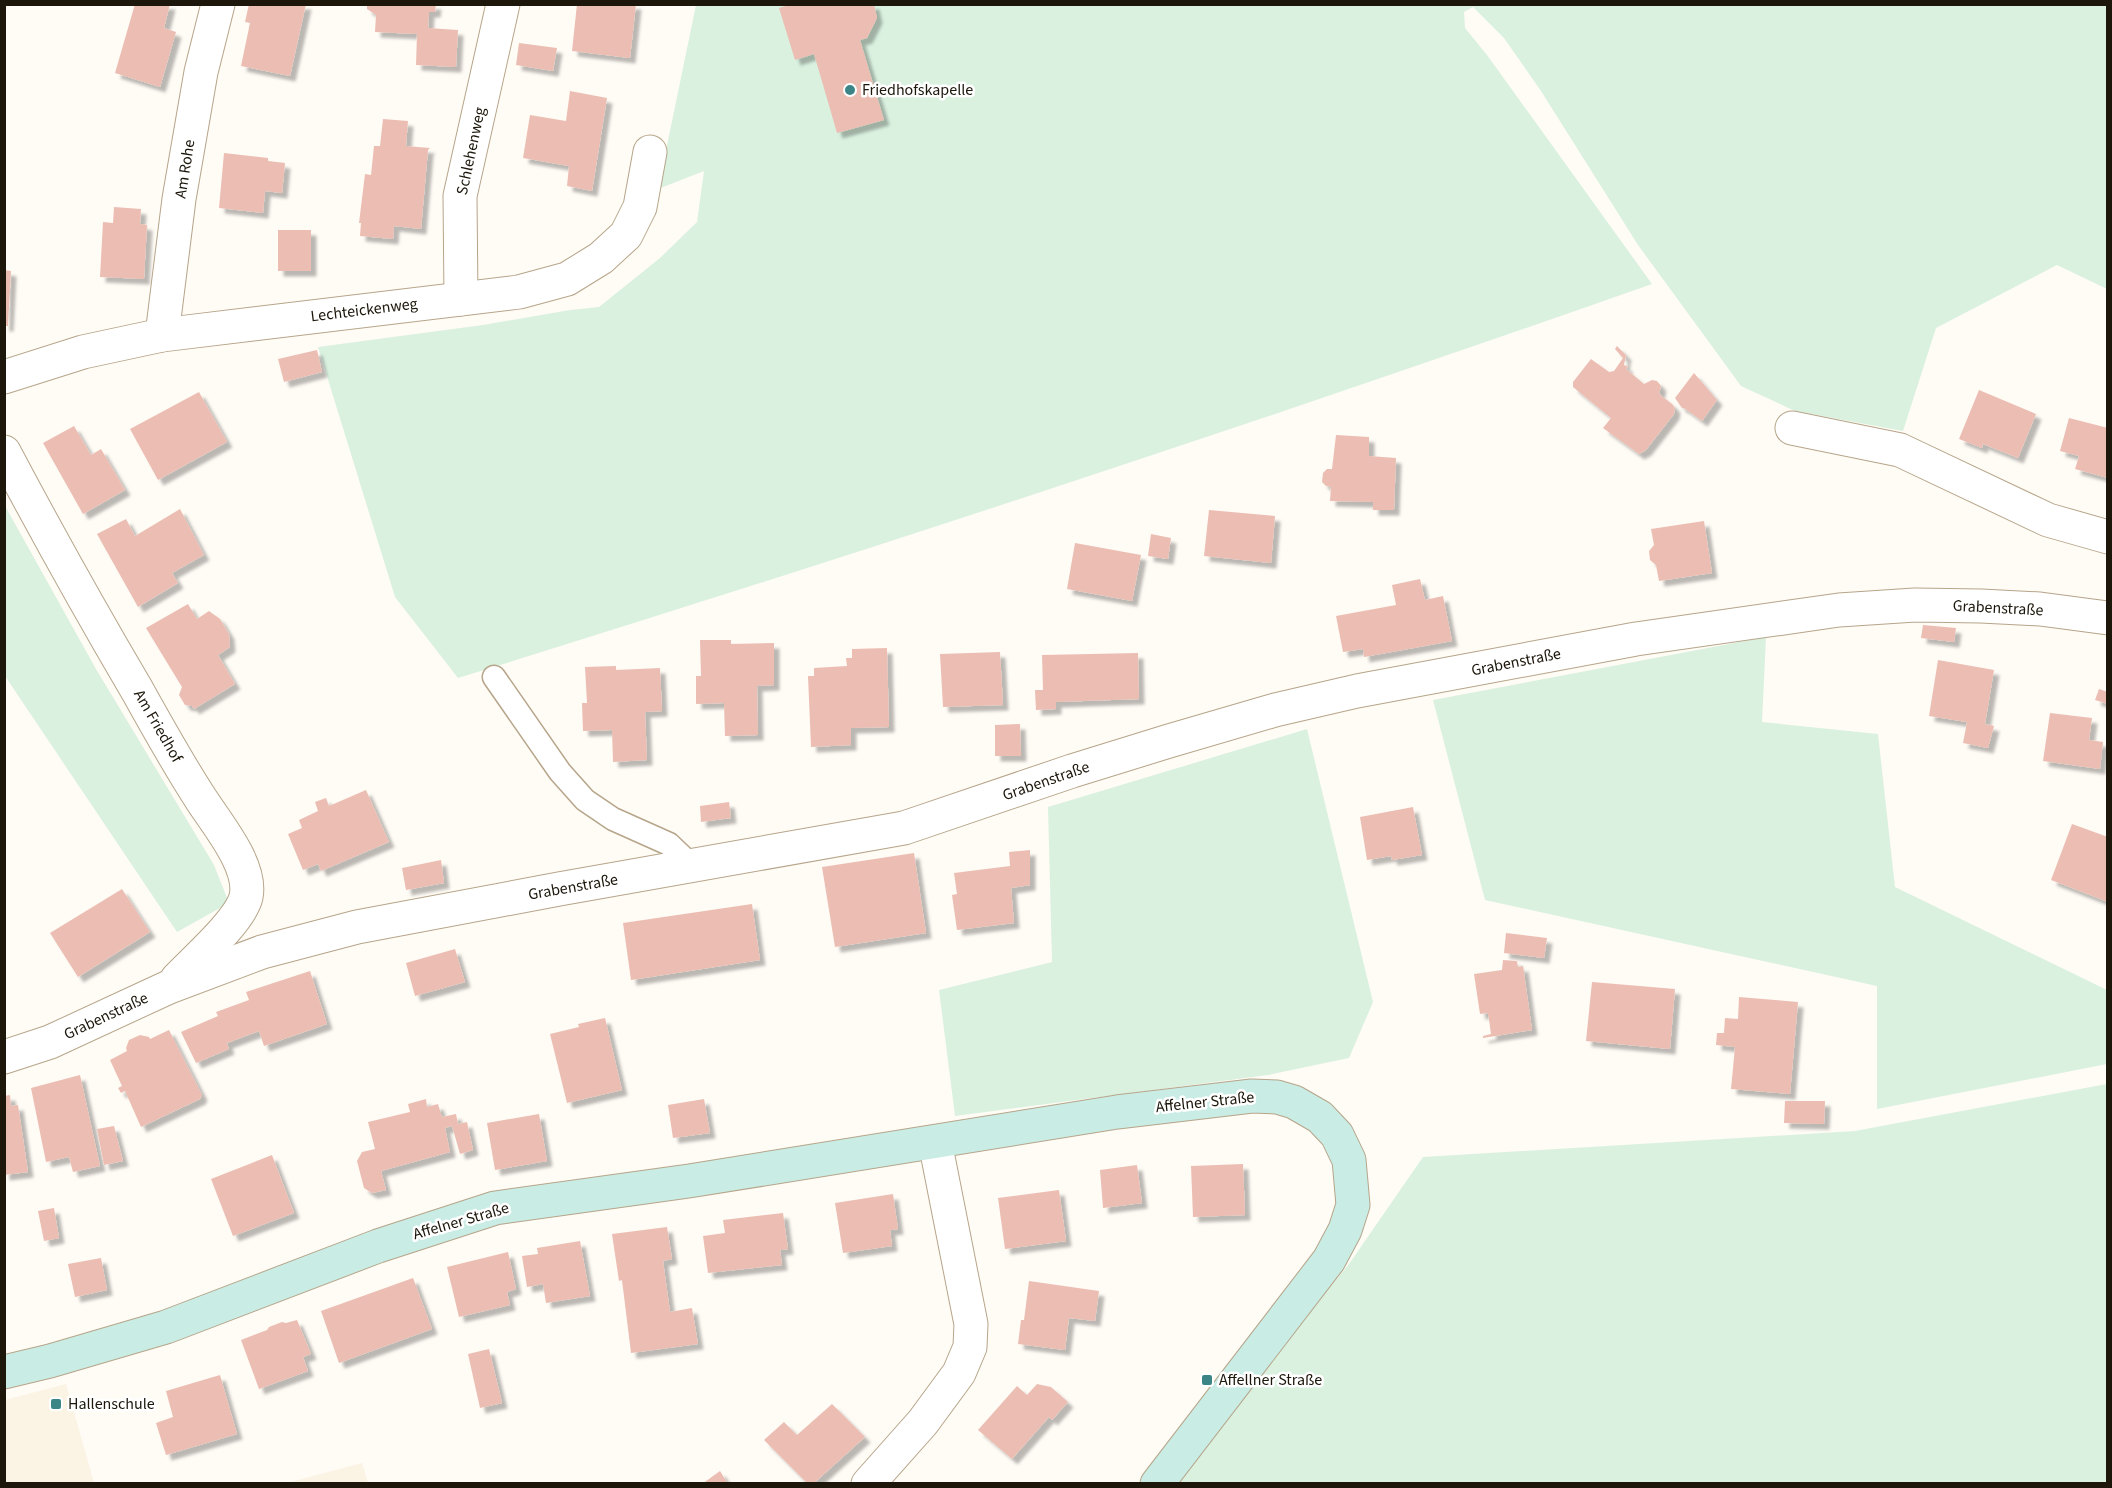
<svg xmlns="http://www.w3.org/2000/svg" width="2112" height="1488" font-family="'Source Sans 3',sans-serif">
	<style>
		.built { fill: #fbf3e4 }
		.green { fill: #daf1e0 }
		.building { fill: #ecbeb3; filter: url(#shadow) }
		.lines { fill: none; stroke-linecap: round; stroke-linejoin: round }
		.lane-casing { stroke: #b6a58a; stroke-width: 25 }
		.street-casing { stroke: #b6a58a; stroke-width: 35 }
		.secondary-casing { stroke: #b6a58a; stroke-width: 35 }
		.lane { stroke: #fff; stroke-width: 22 }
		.street { stroke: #fff; stroke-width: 33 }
		.secondary { stroke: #c9ece5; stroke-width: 33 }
		.poi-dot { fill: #3c8587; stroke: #fff; stroke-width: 2 }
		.labels { text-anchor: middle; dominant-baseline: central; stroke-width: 5; stroke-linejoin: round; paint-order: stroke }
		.poi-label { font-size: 16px; fill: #1c160b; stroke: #fff; text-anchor: start }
		.street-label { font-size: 16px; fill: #1c160b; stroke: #fff }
	</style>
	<defs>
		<filter id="shadow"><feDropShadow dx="5.5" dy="5.5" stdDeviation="1.5" flood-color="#0004"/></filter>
	</defs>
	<rect width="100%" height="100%" fill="#fffbf5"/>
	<!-- built -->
	<g class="built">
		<path d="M 66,1384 L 94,1483 L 5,1483 L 5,1400 Z"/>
		<path d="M 362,1463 L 368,1483 L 287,1483 Z"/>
	</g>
	<!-- green -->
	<g class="green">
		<path d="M 696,5 L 2107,5 L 2107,289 L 2057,265 L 1936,328 L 1903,431 L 1795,411 L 1741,386 L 1638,245 L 1541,91 L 1504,38 L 1473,7 L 1464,12 L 1465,28 L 1487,55 L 1652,284 C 1257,423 859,554 458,678 L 395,597 L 318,347 L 483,325 L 570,310 L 599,307 L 660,258 L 697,222 L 704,171 L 658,189 Z"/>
		<path d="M 4,504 L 96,669 L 214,865 L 229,903 L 177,932 L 5,676 Z"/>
		<path d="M 1766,637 L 1762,722 L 1878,734 L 1895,887 L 2107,990 L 2107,1064 L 1877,1109 L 1877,986 L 1485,900 L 1433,700 Z"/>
		<path d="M 1307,729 L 1373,1002 L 1349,1058 L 1268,1075 L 955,1116 L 939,990 L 1052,962 L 1048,807 Z"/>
		<path d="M 2107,1084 L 2107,1483 L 1169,1484 L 1349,1264 L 1423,1157 L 1855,1131 Z"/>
	</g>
	<!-- building -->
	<g class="building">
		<path d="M 135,4 L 170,4 L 164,28 L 176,32 L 160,87 L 115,73 Z"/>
		<path d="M 249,4 L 306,4 L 290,76 L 241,66 L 250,23 L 245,22 Z"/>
		<path d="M 367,4 L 436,4 L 435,12 L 429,12 L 428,28 L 458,30 L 456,67 L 416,65 L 417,34 L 375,32 L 376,15 L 367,9 Z"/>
		<path d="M 577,4 L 636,4 L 630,58 L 572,51 Z"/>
		<path d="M 792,4 L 874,4 L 877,18 L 867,38 L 860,40 L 884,120 L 837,133 L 814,54 L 795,60 L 779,8 Z"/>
		<path d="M 519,43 L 557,48 L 553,71 L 516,65 Z"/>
		<path d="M 570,91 L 607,98 L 592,191 L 567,186 L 569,166 L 523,158 L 530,115 L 566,121 Z"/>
		<path d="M 383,119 L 408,121 L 406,146 L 430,148 L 428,150 L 421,229 L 394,226 L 393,239 L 360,236 L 361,223 L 359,223 L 365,174 L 371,175 L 374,146 L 380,146 Z"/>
		<path d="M 224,153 L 268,158 L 268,161 L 285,163 L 282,193 L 265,191 L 263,213 L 219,208 Z"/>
		<path d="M 114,207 L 141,209 L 140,224 L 147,225 L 144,279 L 100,277 L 103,222 L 113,223 Z"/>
		<rect x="278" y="230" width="33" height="41"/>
		<path d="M 4,270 L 11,271 L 8,326 L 4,326 Z"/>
		<path d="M 1617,346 L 1626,355 L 1624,365 L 1628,367 L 1626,369 L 1644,384 L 1652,380 L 1657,381 L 1661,386 L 1659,394 L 1672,404 L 1675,408 L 1674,414 L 1646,450 L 1639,454 L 1603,428 L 1611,418 L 1573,387 L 1573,382 L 1591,359 L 1609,372 L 1614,371 L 1623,358 L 1615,349 Z"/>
		<path d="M 317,350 L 322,372 L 284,382 L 278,359 Z"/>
		<path d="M 1694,373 L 1717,400 L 1702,421 L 1684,408 L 1682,408 L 1675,398 Z"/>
		<path d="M 1979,390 L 2036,414 L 2018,458 L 1983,444 L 1982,448 L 1959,439 Z"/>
		<path d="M 199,392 L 227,442 L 158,480 L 130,429 Z"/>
		<path d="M 2069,418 L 2108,428 L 2108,478 L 2075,469 L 2079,456 L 2060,451 Z"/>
		<path d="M 74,426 L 91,455 L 101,449 L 125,490 L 83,514 L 43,443 Z"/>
		<path d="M 1336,435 L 1369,437 L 1369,456 L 1396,458 L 1394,510 L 1373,510 L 1373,502 L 1330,501 L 1331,487 L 1326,486 L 1322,482 L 1323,473 L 1327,469 L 1332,469 Z"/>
		<path d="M 180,509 L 204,555 L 172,573 L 178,583 L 138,607 L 97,534 L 126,519 L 135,536 Z"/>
		<path d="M 1209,510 L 1275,516 L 1271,563 L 1204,556 Z"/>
		<path d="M 1704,521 L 1712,573 L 1659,581 L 1656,565 L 1650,560 L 1649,551 L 1654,545 L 1651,529 Z"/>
		<path d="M 1151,534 L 1171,538 L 1168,559 L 1148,556 Z"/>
		<path d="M 1075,543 L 1141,555 L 1132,601 L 1067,589 Z"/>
		<path d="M 1420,579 L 1425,600 L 1443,596 L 1452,641 L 1364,657 L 1363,649 L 1343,652 L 1336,616 L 1396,605 L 1392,585 Z"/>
		<path d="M 188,604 L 197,619 L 209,611 L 220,619 L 229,634 L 230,647 L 218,655 L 235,684 L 194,709 L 192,706 L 185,705 L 179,695 L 182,687 L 146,628 Z"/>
		<path d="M 1923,625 L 1956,628 L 1954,642 L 1921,638 Z"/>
		<path d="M 700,640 L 731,640 L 731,644 L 774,643 L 774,685 L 757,686 L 758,735 L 725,736 L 724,703 L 696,704 L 696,676 L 701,676 Z"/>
		<path d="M 887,648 L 889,727 L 851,728 L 851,745 L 811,747 L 808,676 L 814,676 L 814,668 L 847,666 L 846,658 L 852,658 L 852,649 Z"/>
		<path d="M 1000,652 L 1003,705 L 943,707 L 940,654 Z"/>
		<path d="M 1138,653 L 1139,699 L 1056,702 L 1056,709 L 1036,710 L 1035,690 L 1043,690 L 1042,655 Z"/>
		<path d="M 1938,660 L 1994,670 L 1985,724 L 1994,726 L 1988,748 L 1963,743 L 1967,722 L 1929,716 Z"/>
		<path d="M 616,666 L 616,670 L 660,668 L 662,711 L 645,712 L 647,760 L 613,762 L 612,730 L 583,731 L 582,703 L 587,703 L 585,667 Z"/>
		<path d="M 2099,689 L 2108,692 L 2108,704 L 2095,700 Z"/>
		<path d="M 2050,713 L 2092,718 L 2089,740 L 2103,742 L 2100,769 L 2043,761 Z"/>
		<path d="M 1020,724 L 1021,756 L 995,756 L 995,725 Z"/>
		<path d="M 366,790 L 389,842 L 321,871 L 318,864 L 303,870 L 288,834 L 302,828 L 299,820 L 318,811 L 315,802 L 326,798 L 329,806 Z"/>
		<path d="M 729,802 L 731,818 L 701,822 L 700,806 Z"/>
		<path d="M 1413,807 L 1422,855 L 1392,860 L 1391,856 L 1367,860 L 1360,817 Z"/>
		<path d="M 2072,824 L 2108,837 L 2108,902 L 2051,880 Z"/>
		<path d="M 1030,850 L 1030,885 L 1011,888 L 1014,923 L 957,930 L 952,895 L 957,894 L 954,873 L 1010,866 L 1009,852 Z"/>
		<path d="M 914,853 L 926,933 L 835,947 L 822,867 Z"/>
		<path d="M 441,860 L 444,883 L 406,890 L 402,868 Z"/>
		<path d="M 122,889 L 150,932 L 78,977 L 50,933 Z"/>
		<path d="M 752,904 L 760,960 L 631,980 L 623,923 Z"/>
		<path d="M 1506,933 L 1547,938 L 1544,958 L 1504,953 Z"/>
		<path d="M 455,949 L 465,982 L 415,996 L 406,963 Z"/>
		<path d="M 1503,960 L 1517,961 L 1518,967 L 1523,966 L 1532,1030 L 1483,1038 L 1483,1036 L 1491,1034 L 1488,1013 L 1480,1014 L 1474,974 L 1502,970 Z"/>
		<path d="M 310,971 L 327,1024 L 264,1046 L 259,1031 L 227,1043 L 229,1049 L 196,1063 L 181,1032 L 218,1016 L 216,1012 L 249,1000 L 246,992 Z"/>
		<path d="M 1592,982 L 1675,989 L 1670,1049 L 1586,1041 Z"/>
		<path d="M 1739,997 L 1798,1002 L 1790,1094 L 1731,1089 L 1735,1047 L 1716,1045 L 1717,1033 L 1724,1033 L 1725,1018 L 1738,1019 Z"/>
		<path d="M 605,1018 L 622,1090 L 567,1103 L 550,1034 L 579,1027 L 578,1024 Z"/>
		<path d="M 169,1030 L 202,1095 L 200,1099 L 141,1127 L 125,1091 L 121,1093 L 118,1088 L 122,1086 L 110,1060 L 127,1051 L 126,1048 L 129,1040 L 140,1035 L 149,1037 L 150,1039 Z"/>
		<path d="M 80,1075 L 100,1166 L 73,1172 L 69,1157 L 46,1162 L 31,1088 Z"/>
		<path d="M 10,1095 L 11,1106 L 18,1105 L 28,1172 L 4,1175 L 4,1096 Z"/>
		<path d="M 426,1099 L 427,1107 L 438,1104 L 442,1117 L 456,1114 L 458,1124 L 467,1122 L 473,1150 L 460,1154 L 452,1126 L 445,1128 L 450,1152 L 381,1171 L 386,1190 L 372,1193 L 364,1188 L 357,1161 L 362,1152 L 375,1149 L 368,1122 L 410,1112 L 408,1104 Z"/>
		<path d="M 704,1099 L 710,1133 L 673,1138 L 668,1105 Z"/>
		<path d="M 1785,1101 L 1825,1101 L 1824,1124 L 1784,1123 Z"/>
		<path d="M 539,1114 L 547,1161 L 495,1170 L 487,1123 Z"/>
		<path d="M 114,1126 L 123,1161 L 104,1165 L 97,1129 Z"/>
		<path d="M 272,1155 L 294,1213 L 233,1236 L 211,1179 Z"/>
		<path d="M 1243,1164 L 1245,1215 L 1193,1217 L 1191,1166 Z"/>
		<path d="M 1137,1165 L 1142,1203 L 1103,1208 L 1100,1170 Z"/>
		<path d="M 1059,1190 L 1066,1241 L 1005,1249 L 998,1198 Z"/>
		<path d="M 893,1194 L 898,1229 L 890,1230 L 892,1246 L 843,1253 L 835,1203 Z"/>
		<path d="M 54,1208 L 59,1238 L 44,1241 L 38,1211 Z"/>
		<path d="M 783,1213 L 788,1249 L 780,1250 L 782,1265 L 708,1273 L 703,1236 L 725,1233 L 723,1220 Z"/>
		<path d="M 667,1227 L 672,1259 L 663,1261 L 670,1312 L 692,1308 L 698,1344 L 631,1353 L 622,1280 L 619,1281 L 612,1234 Z"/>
		<path d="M 580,1241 L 590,1296 L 546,1303 L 543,1284 L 527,1287 L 522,1256 L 538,1254 L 537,1248 Z"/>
		<path d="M 508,1252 L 516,1289 L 507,1292 L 510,1305 L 459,1317 L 447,1267 Z"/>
		<path d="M 101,1258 L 107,1290 L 75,1297 L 68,1264 Z"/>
		<path d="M 413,1278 L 432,1329 L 339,1363 L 321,1311 Z"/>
		<path d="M 1029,1281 L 1099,1291 L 1095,1321 L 1069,1318 L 1065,1350 L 1018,1344 L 1021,1320 L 1024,1320 Z"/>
		<path d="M 297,1320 L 311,1354 L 303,1357 L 308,1371 L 259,1389 L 241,1340 L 267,1330 L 269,1327 L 282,1322 L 286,1323 Z"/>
		<path d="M 489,1349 L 502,1403 L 480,1408 L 468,1354 Z"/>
		<path d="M 220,1375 L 237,1434 L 166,1455 L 156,1423 L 173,1417 L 166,1391 Z"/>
		<path d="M 1037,1384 L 1051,1387 L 1068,1402 L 1052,1420 L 1049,1417 L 1012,1459 L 978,1430 L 1017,1386 L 1027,1395 Z"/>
		<path d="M 832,1404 L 865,1437 L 813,1484 L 808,1484 L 764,1440 L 784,1422 L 797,1435 Z"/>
		<path d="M 720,1471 L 728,1484 L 702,1484 Z"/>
	</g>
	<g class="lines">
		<defs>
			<path id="lane" d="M 494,677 L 560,772 L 585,800 L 613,819 L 669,844 L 692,866"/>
			<g id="street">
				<path d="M 461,299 L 460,196 L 503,4"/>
				<path d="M 162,335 L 179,199 L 201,72 L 218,4"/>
				<path d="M 4,377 L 83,352 L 162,335 L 519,292 L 567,279 L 601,258 L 626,235 L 640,207 L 650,152"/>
				<path d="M 1792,428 L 1900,450 L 2048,520 L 2108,537"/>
				<path d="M 4,452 C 47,533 91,612 137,690 C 157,726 177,762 199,796 C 215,822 253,865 246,897 C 240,921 195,960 177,979"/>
				<path d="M 4,1057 L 50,1042 L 169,987 L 262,952 L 357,927 L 559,889 L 904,828 L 1072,771 L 1169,741 L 1275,710 L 1357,691 L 1636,639 L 1839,610 L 1915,605 L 1981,606 L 2040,609 L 2108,618"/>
				<path d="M 868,1484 L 923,1422 L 959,1373 L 970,1347 L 971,1324 L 935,1142"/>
			</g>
			<path id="secondary" d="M 4,1372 L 50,1361 L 166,1327 L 378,1246 L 495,1208 L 689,1181 L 1117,1112 L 1252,1096 L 1277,1097 L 1294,1102 L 1320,1117 L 1337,1135 L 1349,1160 L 1353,1205 L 1345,1230 L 1329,1260 L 1157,1484"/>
		</defs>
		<!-- lane casing -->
		<use href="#lane" class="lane-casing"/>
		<!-- street casing -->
		<use href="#street" class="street-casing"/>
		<!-- secondary casing -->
		<use href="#secondary" class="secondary-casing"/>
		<!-- lane -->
		<use href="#lane" class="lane"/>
		<!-- street -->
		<use href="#street" class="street"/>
		<!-- secondary -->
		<use href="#secondary" class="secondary"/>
	</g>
	<!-- markers -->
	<g class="poi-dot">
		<circle cx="850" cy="90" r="6"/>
		<rect x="1201" y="1374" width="12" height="12" rx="3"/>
		<rect x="50" y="1398" width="12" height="12" rx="3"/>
	</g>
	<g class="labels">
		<!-- poi labels -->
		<g class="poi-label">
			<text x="862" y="90">Friedhofskapelle</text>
			<text x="1219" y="1380">Affellner Straße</text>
			<text x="68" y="1404">Hallenschule</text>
		</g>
		<!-- street labels -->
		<g class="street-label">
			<text transform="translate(471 151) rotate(-78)">Schlehenweg</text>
			<text transform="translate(185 169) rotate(-81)">Am Rohe</text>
			<text transform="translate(364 310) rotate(-7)">Lechteickenweg</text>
			<text transform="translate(1998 608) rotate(3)">Grabenstraße</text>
			<text transform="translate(1516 662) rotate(-11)">Grabenstraße</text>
			<text transform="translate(158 726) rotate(60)">Am Friedhof</text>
			<text transform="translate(1046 781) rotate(-19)">Grabenstraße</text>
			<text transform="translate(573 887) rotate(-10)">Grabenstraße</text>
			<text transform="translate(106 1016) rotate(-25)">Grabenstraße</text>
			<text transform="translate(1205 1102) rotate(-6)">Affelner Straße</text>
			<text transform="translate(461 1221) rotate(-16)">Affelner Straße</text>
		</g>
	</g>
	<!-- border -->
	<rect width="2112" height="1488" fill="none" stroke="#1c160b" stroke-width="12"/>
</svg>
